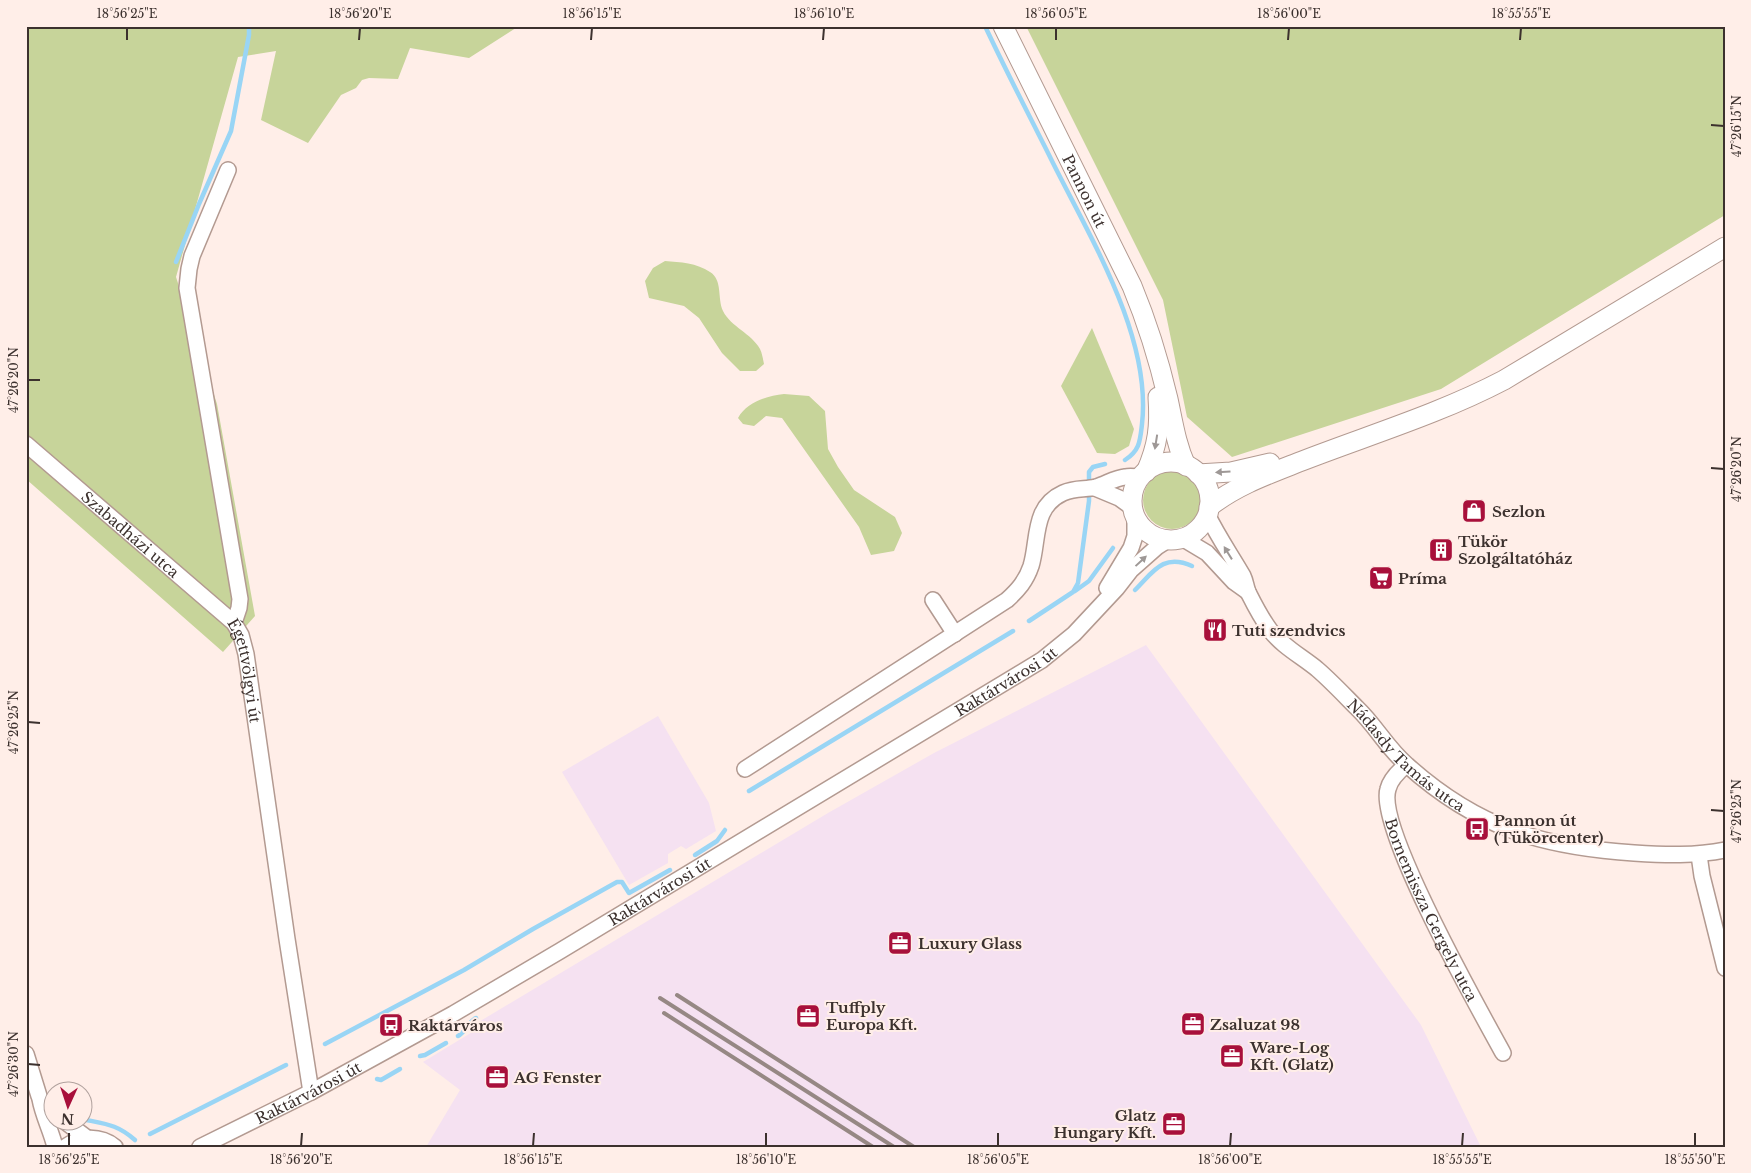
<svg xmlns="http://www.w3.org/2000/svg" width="1751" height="1173" font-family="'Libre Baskerville',serif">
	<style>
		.industrial { fill: #f5e1f1 }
		.green { fill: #c7d49a }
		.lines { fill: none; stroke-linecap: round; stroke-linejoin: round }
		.stream { stroke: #99d5f5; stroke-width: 4.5 }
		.minor-casing { stroke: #b39a91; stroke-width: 18 }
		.major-casing { stroke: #b39a91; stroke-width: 21 }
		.minor { stroke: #fff; stroke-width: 15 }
		.major { stroke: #fff; stroke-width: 19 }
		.rail { stroke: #968884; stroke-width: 4 }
		.oneway { fill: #9e9896 }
		.ticks { fill: none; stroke: #3c312e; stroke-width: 2 }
		.labels { text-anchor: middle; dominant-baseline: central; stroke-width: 4; stroke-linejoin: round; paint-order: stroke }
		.street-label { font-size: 15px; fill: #3c312e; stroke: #ffeee8 }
		.poi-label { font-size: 15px; font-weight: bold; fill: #3c312e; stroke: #ffeee8; text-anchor: start }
		.neatline { fill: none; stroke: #3c312e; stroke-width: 2 }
		.ticks-label { font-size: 12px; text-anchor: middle; fill: #3c312e }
	</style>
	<rect width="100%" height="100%" fill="#ffeee8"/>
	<!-- industrial -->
	<g class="industrial">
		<path d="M 1146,645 L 1421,1025 L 1481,1147 L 426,1147 L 460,1090 L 423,1062 L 474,1031 L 477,1023 L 828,813 L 934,753 Z"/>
		<path d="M 658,716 L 709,803 L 716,831 L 686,849 L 681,846 L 668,854 L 668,863 L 629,885 L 562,772 Z"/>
	</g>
	<!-- green -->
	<g class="green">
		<path d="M 26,26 L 519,26 L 469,58 L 410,48 L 398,79 L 369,78 L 362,80 L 356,88 L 341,95 L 308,143 L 261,120 L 276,51 L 238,57 L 176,277 L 217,404 L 255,616 L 223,652 L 26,479 Z"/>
		<path d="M 1026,26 L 1725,26 L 1725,215 L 1441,389 L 1232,457 L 1187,417 L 1163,300 Z"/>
		<path d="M 665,261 C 680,262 697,263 710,272 C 723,280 717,298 723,311 C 731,327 751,333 760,349 C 762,353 763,359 764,364 L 756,371 L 740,371 L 722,353 L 699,318 L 684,306 L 649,298 L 645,281 L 653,268 Z"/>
		<path d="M 1092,328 L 1134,429 L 1129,446 L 1115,454 L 1097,453 L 1061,386 Z"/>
		<path d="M 784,394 L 809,396 L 825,411 L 828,449 L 838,467 L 854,490 L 895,517 L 902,533 L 894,551 L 871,555 L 859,527 L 782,418 L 766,416 L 754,426 L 743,424 L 738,418 C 747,402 767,396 784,394 Z"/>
		<circle cx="1172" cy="500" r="29"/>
	</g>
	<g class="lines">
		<!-- stream -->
		<g class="stream">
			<path d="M 985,26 C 1006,71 1029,115 1051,159 C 1089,236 1152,336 1142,424 C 1140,441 1140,450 1125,460"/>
			<path d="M 176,262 L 199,204 L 231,131 L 249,35 L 249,26"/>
			<path d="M 1135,590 C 1153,572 1163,553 1192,566"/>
			<path d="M 1075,591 L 1089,581 L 1113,548"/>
			<path d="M 1029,621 L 1073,592 L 1078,583 L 1089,501 L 1089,472 L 1093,467 L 1105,464"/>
			<path d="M 749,791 L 1013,631"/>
			<path d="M 695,855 L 717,841 L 725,830"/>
			<path d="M 458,1036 C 466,1032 468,1022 476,1018"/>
			<path d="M 325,1044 L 464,970 L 533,929 L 617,882 L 622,882 L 629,893 L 670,870"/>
			<path d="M 420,1056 L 425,1055 L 446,1043"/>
			<path d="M 377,1079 L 381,1080 L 400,1069"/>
			<path d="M 82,1119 C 105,1124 117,1124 135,1140"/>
			<path d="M 150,1134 L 286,1065"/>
		</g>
		<defs>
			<g id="minor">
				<path d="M 228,170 L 192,256 L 189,269 L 187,288 L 240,599 L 239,608 L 234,623"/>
				<path id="s1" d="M 26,444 L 234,623 L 241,635 L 246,654 L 287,939 L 311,1092"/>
				<path d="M 1095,488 L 1119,498 L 1133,508"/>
				<path id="s2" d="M 1207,514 C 1218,537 1231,555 1243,576 C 1246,582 1246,589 1249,594 C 1255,606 1262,619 1270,630 C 1282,646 1301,656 1317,669 C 1331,681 1344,695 1357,708 C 1376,726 1387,748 1407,765 C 1477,828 1542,847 1634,853 C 1665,855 1695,856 1725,850"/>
				<path d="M 1182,538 L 1207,553 L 1234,582 L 1248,592"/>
				<path d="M 1107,588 L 1131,548 L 1135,536 L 1135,516"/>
				<path d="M 933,600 L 955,634"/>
				<path id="s3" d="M 1406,765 C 1399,771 1390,780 1388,789 C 1376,827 1480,1011 1503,1053"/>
				<path d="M 745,769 L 1007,600 C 1018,590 1026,581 1031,566 C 1039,540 1032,507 1063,493 C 1076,487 1085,490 1096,487 C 1106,484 1115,478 1125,477 C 1130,476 1136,477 1141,477"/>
				<path d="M 1699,855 L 1702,876 L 1725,968"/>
				<path d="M 26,1054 L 39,1096"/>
				<path d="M 40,1099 C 43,1116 51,1130 55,1147"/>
				<path d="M 63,1120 L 87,1138"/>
				<path d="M 65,1147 C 80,1136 100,1135 115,1147"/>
				<path id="s4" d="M 200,1147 L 311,1092 L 453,1014 L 560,951 L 1042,660 L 1074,634 L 1117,588 L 1131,570 L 1157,547 L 1168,540"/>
			</g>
			<g id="major">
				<path id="s5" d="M 1003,26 L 1132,286 C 1147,322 1159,361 1168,399 C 1173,422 1176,444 1186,466"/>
				<circle cx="1171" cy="501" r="39"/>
				<path d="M 1146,472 C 1158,445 1160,426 1158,397"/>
				<path d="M 1198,474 L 1231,472 L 1270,463"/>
				<path d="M 1209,507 C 1237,485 1269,474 1302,461 C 1369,435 1439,414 1504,380 L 1725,247"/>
			</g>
		</defs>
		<!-- minor casing -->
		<use href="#minor" class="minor-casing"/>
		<!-- major casing -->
		<use href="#major" class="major-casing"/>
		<!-- minor -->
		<use href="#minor" class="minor"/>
		<!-- major -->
		<use href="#major" class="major"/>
		<!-- rail -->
		<g class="rail">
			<path d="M 677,995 L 914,1147"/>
			<path d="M 660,998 L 894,1147"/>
			<path d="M 664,1013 L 873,1147"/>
		</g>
	</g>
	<!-- one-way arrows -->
	<defs><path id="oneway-solid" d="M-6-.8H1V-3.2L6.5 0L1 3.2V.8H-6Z" transform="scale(1.25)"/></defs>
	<g class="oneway">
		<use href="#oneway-solid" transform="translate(1156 442) rotate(99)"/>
		<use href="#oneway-solid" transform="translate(1223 472) rotate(176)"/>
		<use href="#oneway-solid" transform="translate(1228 553) rotate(-122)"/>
		<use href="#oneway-solid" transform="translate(1141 561) rotate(-43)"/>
	</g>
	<!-- ticks -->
	<path class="ticks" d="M 127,40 L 127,28M 359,40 L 360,28M 591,40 L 592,28M 823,40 L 824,28M 1056,40 L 1056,28M 1288,40 L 1289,28M 1520,40 L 1521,28M 1711,125 L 1724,126M 28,380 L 40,380M 1711,468 L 1724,469M 28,722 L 40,723M 1711,810 L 1724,811M 28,1064 L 40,1065M 69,1146 L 69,1133M 301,1146 L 302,1133M 533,1146 L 534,1133M 766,1146 L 766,1133M 998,1146 L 998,1133M 1230,1146 L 1231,1133M 1462,1146 L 1463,1133M 1695,1146 L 1695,1133"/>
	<!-- icons -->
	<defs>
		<symbol id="shop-square" viewBox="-11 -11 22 22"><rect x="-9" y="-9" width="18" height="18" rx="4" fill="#a8103b" stroke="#ffeee8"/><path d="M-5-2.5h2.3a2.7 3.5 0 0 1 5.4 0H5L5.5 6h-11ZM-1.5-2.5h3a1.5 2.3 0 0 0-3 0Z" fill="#fff"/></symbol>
		<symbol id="building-square" viewBox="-11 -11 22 22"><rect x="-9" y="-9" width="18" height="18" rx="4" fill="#a8103b" stroke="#ffeee8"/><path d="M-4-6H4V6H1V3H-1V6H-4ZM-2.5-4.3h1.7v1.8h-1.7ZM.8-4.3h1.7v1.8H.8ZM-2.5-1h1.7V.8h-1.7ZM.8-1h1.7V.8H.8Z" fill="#fff"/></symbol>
		<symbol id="supermarket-square" viewBox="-11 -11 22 22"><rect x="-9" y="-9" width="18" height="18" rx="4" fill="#a8103b" stroke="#ffeee8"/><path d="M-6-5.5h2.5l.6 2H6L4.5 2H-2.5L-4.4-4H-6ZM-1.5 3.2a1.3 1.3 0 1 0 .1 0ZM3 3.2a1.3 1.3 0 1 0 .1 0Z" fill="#fff"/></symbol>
		<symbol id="restaurant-square" viewBox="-11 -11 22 22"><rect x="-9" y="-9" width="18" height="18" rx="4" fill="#a8103b" stroke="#ffeee8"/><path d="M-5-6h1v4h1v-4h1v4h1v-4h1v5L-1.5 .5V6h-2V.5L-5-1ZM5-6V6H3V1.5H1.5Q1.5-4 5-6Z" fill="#fff"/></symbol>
		<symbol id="bus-square" viewBox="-11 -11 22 22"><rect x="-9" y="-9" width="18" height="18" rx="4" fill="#a8103b" stroke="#ffeee8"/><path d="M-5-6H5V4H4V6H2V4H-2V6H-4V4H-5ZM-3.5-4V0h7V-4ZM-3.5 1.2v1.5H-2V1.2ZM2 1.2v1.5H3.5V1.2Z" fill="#fff"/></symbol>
		<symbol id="office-square" viewBox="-11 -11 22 22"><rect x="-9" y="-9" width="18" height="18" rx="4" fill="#a8103b" stroke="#ffeee8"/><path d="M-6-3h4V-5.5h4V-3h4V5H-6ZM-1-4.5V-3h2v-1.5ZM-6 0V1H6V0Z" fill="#fff"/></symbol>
	</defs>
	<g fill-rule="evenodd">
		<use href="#shop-square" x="1460" y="497" width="28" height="28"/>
		<use href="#building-square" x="1427" y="536" width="28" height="28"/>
		<use href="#supermarket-square" x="1367" y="564" width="28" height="28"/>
		<use href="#restaurant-square" x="1201" y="616" width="28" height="28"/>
		<use href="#bus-square" x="1463" y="815" width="28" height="28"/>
		<use href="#office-square" x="886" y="929" width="28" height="28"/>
		<use href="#office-square" x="794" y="1002" width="28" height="28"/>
		<use href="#office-square" x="1179" y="1010" width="28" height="28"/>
		<use href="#bus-square" x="377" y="1011" width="28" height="28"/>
		<use href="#office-square" x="1218" y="1042" width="28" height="28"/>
		<use href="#office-square" x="483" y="1063" width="28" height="28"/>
		<use href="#office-square" x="1160" y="1110" width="28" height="28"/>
	</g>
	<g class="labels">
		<!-- street labels -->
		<g class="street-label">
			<text stroke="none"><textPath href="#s5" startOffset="184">Pannon út</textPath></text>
			<text stroke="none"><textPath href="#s1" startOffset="138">Szabadházi utca</textPath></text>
			<text stroke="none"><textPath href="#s1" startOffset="324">Égettvölgyi út</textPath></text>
			<text stroke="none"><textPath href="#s4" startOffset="931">Raktárvárosi út</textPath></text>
			<text stroke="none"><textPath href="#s2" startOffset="318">Nádasdy Tamás utca</textPath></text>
			<text stroke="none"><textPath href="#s4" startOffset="526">Raktárvárosi út</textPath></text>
			<text stroke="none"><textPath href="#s3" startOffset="160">Bornemissza Gergely utca</textPath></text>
			<text stroke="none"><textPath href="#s4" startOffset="121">Raktárvárosi út</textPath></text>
		</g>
		<!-- poi labels -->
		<g class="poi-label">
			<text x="1492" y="511">Sezlon</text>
			<text x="1458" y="541">Tükör<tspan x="1458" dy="17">Szolgáltatóház</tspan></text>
			<text x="1398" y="578">Príma</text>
			<text x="1232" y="630">Tuti szendvics</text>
			<text x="1494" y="820">Pannon út<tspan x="1494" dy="17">(Tükörcenter)</tspan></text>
			<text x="918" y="943">Luxury Glass</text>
			<text x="826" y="1007">Tuffply<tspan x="826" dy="17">Europa Kft.</tspan></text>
			<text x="1210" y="1024">Zsaluzat 98</text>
			<text x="408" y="1025">Raktárváros</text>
			<text x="1250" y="1047">Ware-Log<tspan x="1250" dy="17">Kft. (Glatz)</tspan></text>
			<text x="514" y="1077">AG Fenster</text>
			<text x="1156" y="1115" text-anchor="end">Glatz<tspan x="1156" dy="17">Hungary Kft.</tspan></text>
		</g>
	</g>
	<!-- border -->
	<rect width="1751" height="1173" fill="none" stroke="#ffeee8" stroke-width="55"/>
	<!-- north arrow -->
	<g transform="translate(68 1106) rotate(183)"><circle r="24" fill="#ffeee8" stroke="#b1a29e"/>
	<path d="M0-4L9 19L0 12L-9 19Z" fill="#a8103b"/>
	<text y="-8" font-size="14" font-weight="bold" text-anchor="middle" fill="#3c312e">N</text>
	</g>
	<rect x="28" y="28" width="1696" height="1118" class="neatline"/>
	<g class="ticks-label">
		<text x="127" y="18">18°56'25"E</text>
		<text x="360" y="18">18°56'20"E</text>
		<text x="592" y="18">18°56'15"E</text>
		<text x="824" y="18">18°56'10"E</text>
		<text x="1056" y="18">18°56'05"E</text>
		<text x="1289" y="18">18°56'00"E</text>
		<text x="1521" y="18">18°55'55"E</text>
		<text transform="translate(1737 126) rotate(-90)" y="4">47°26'15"N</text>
		<text transform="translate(14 380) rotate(-90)" y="4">47°26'20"N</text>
		<text transform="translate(1737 469) rotate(-90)" y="4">47°26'20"N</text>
		<text transform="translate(14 722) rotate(-90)" y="4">47°26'25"N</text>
		<text transform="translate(1737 811) rotate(-90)" y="4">47°26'25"N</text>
		<text transform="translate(14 1064) rotate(-90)" y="4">47°26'30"N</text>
		<text x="69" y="1164">18°56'25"E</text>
		<text x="301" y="1164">18°56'20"E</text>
		<text x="533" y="1164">18°56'15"E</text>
		<text x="766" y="1164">18°56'10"E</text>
		<text x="998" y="1164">18°56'05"E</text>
		<text x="1230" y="1164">18°56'00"E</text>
		<text x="1462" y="1164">18°55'55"E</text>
		<text x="1695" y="1164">18°55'50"E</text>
	</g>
</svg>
